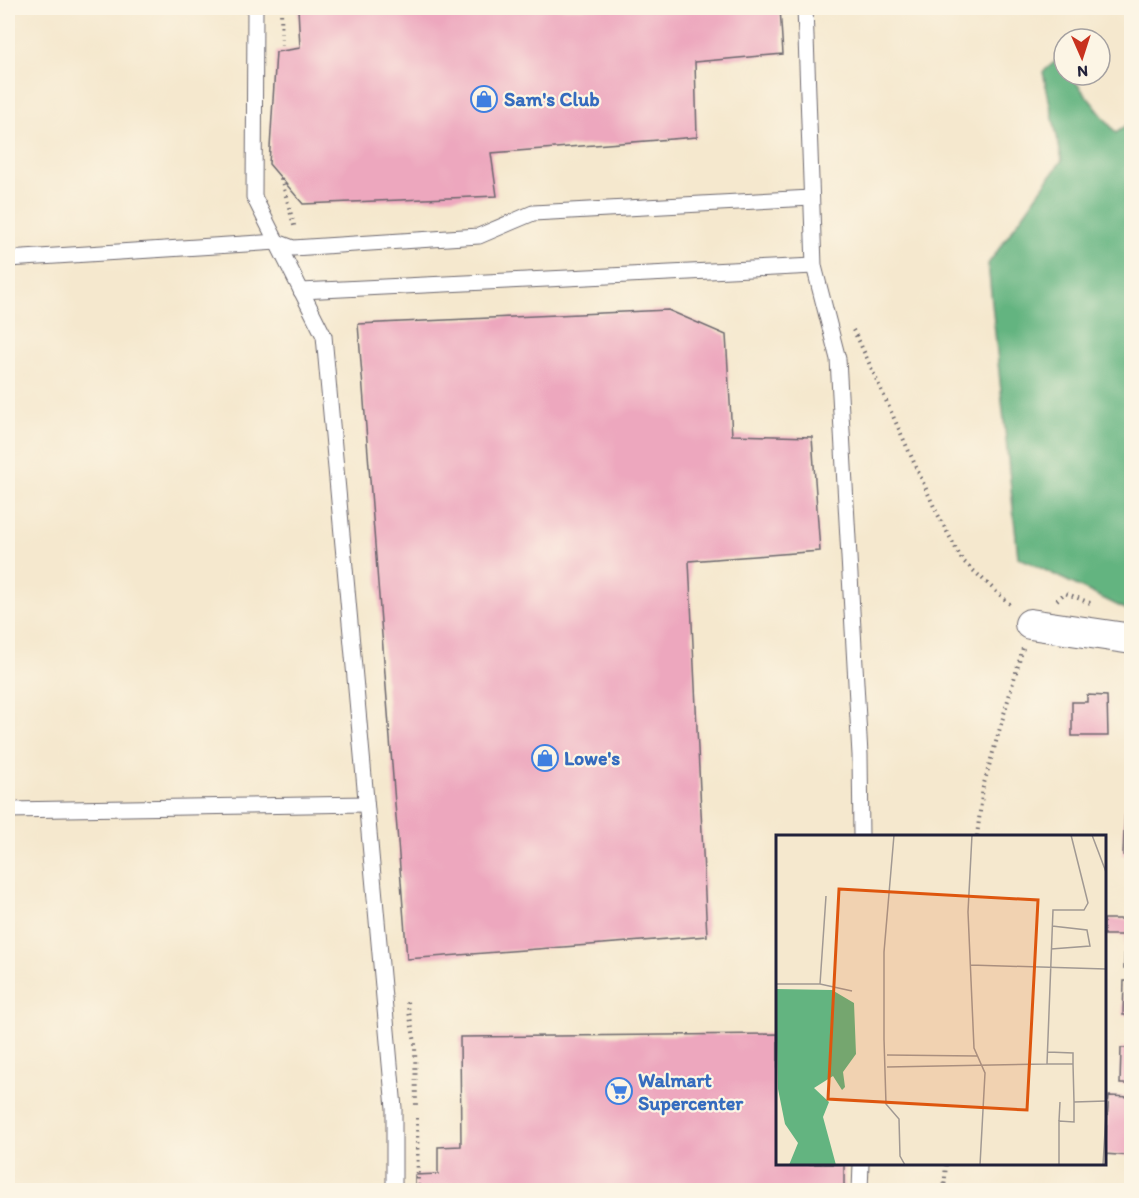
<svg xmlns="http://www.w3.org/2000/svg" width="1139" height="1198" font-family="Itim,sans-serif">
	<style>
		.forest { fill: #63b480; stroke: #426b5e; stroke-width: 1.5 }
		.building { fill: #eda7be }
		.lines { fill: none; stroke-linecap: round; stroke-linejoin: round }
		.lane-casing { stroke: #6c676e; stroke-width: 17 }
		.street-casing { stroke: #6c676e; stroke-width: 32 }
		.path { stroke: #6c676e; stroke-width: 4; stroke-dasharray: 1.5 4.5; stroke-linecap: butt }
		.lane { stroke: #fff; stroke-width: 15 }
		.street { stroke: #fff; stroke-width: 30 }
		.labels { text-anchor: middle; dominant-baseline: central; stroke-width: 4.5; stroke-linejoin: round; paint-order: stroke }
		.shop-label { font-size: 20px; font-weight: bold; fill: #366cbe; stroke: #fcf5e5; text-anchor: start }
		.inset-road { fill: none; stroke: #a19993; stroke-width: 1.5 }
		.view { fill: #de560e; fill-opacity: 0.15; stroke: #de560e; stroke-width: 3 }
		.inset-edge { fill: none; stroke: #22223b; stroke-width: 3 }
	</style>
	<rect width="100%" height="100%" fill="#fcf5e5"/>
	<filter id="ink" filterUnits="userSpaceOnUse"><feTurbulence type="fractalNoise" baseFrequency=".0167" numOctaves="2"/><feDisplacementMap in="SourceGraphic" scale="12" xChannelSelector="R" yChannelSelector="G"/><feConvolveMatrix kernelMatrix="1 2 1 2 8 2 1 2 1" color-interpolation-filters="sRGB"/></filter>
	<filter id="wash" filterUnits="userSpaceOnUse"><feTurbulence type="fractalNoise" baseFrequency=".008" numOctaves="4" result="noise"/><feDisplacementMap in="SourceGraphic" scale="24" xChannelSelector="R" yChannelSelector="G"/><feGaussianBlur stdDeviation="1.35" result="paint"/><feColorMatrix in="noise" values="0 0 0 0 0 0 0 0 0 0 0 0 0 0 0 0 0 1.4 0 .05"/><feComposite in="paint" operator="in"/></filter>
	<g filter="url(#wash)">
		<rect width="100%" height="100%" fill="#f5e8ce"/>
		<!-- forest -->
		<path class="forest" d="M 1058,59 L 1064,67 L 1064,75 L 1070,75 L 1116,133 L 1131,122 L 1131,612 L 1018,557 L 988,264 L 1062,160 L 1043,72 Z"/>
		<g id="blocks">
			<!-- building -->
			<g class="building">
				<path d="M 298,8 L 780,8 L 783,54 L 695,62 L 697,137 L 491,153 L 497,196 L 303,204 L 269,164 L 276,52 L 300,48 Z"/>
				<path d="M 668,310 L 726,335 L 732,435 L 812,437 L 820,551 L 689,561 L 707,936 L 407,959 L 358,324 Z"/>
				<path d="M 1087,695 L 1107,696 L 1108,736 L 1072,736 L 1072,702 L 1087,702 Z"/>
				<path d="M 1125,808 L 1132,808 L 1132,855 L 1123,855 Z"/>
				<path d="M 1104,919 L 1132,919 L 1132,969 L 1124,968 L 1125,935 L 1104,935 Z"/>
				<path d="M 1124,981 L 1132,981 L 1132,1015 L 1123,1015 Z"/>
				<path d="M 778,1034 L 778,1164 L 844,1164 L 844,1190 L 415,1190 L 415,1175 L 438,1174 L 438,1147 L 461,1146 L 460,1037 Z"/>
				<path d="M 1121,1048 L 1132,1048 L 1132,1084 L 1120,1084 Z"/>
				<path d="M 1109,1096 L 1132,1097 L 1132,1156 L 1104,1154 Z"/>
			</g>
		</g>
	</g>
	<g filter="url(#ink)">
		<use href="#blocks" fill-opacity="0" stroke="#6c676e" stroke-width="1.5"/>
		<g class="lines">
			<defs>
				<g id="lane">
					<path d="M 255,8 L 254,197 L 324,336 L 394,1108 L 394,1190"/>
					<path d="M 805,8 L 814,266 L 838,359 L 860,755 L 861,836"/>
					<path d="M 8,259 L 277,242 L 293,248 L 479,236 L 533,213 L 811,198"/>
					<path d="M 301,291 L 814,266"/>
					<path d="M 8,810 L 366,804"/>
					<path d="M 860,1190 L 861,1164"/>
				</g>
				<path id="street" d="M 1030,624 L 1132,639"/>
			</defs>
			<!-- lane casing -->
			<use href="#lane" class="lane-casing"/>
			<!-- street casing -->
			<use href="#street" class="street-casing"/>
			<!-- path -->
			<g class="path">
				<path d="M 281,8 L 282,51"/>
				<path d="M 281,178 L 295,229"/>
				<path d="M 853,330 L 859,341 L 936,511 L 962,560 L 1012,606"/>
				<path d="M 1057,600 L 1065,593 L 1093,604"/>
				<path d="M 977,836 L 983,787 L 1023,648"/>
				<path d="M 407,1002 L 415,1042 L 416,1108"/>
				<path d="M 417,1118 L 418,1190"/>
				<path d="M 944,1190 L 946,1164"/>
			</g>
			<!-- lane -->
			<use href="#lane" class="lane"/>
			<!-- street -->
			<use href="#street" class="street"/>
		</g>
	</g>
	<!-- icons -->
	<defs>
		<symbol id="shop-ring" viewBox="-11 -11 22 22"><circle r="9.5" fill="#fcf5e5" stroke="#3f7fe0" stroke-width="1.5"/><path d="M-5-2.5h2.3a2.7 3.5 0 0 1 5.4 0H5L5.5 6h-11ZM-1.5-2.5h3a1.5 2.3 0 0 0-3 0Z" fill="#3f7fe0"/></symbol>
		<symbol id="supermarket-ring" viewBox="-11 -11 22 22"><circle r="9.5" fill="#fcf5e5" stroke="#3f7fe0" stroke-width="1.5"/><path d="M-6-5.5h2.5l.6 2H6L4.5 2H-2.5L-4.4-4H-6ZM-1.5 3.2a1.3 1.3 0 1 0 .1 0ZM3 3.2a1.3 1.3 0 1 0 .1 0Z" fill="#3f7fe0"/></symbol>
	</defs>
	<g fill-rule="evenodd">
		<use href="#shop-ring" x="469" y="84" width="30" height="30"/>
		<use href="#shop-ring" x="530" y="743" width="30" height="30"/>
		<use href="#supermarket-ring" x="604" y="1076" width="30" height="30"/>
	</g>
	<g class="labels">
		<!-- shop labels -->
		<g class="shop-label">
			<text x="504" y="99">Sam's Club</text>
			<text x="564" y="758">Lowe's</text>
			<text x="638" y="1080">Walmart<tspan x="638" dy="23">Supercenter</tspan></text>
		</g>
	</g>
	<!-- overview -->
	<g transform="translate(776 835)">
		<rect width="330" height="330" fill="#f5e8ce"/>
		<path d="M 0,154 L 56,155 L 78,168 L 80,219 L 67,237 L 69,252 L 66,255 L 57,241 L 38,253 L 53,267 L 47,282 L 60,330 L 13,330 L 22,308 L 9,289 L 2,254 Z" fill="#63b480"/>
		<path class="inset-road" d="M 118,0 L 108,117 L 108,204 L 110,269 L 123,284 L 124,321 L 129,330M 196,0 L 192,77 L 198,213 L 209,238 L 204,330M 316,0 L 330,37M 275,114 L 314,111 L 311,95 L 276,91M 194,130 L 330,134M 0,149 L 44,149 L 76,156M 44,149 L 50,61M 272,217 L 297,218 L 297,229M 111,220 L 201,221M 111,232 L 271,229M 298,267 L 330,266M 283,286 L 284,267M 283,330 L 283,286 L 298,287 L 298,267 L 297,229 L 271,229 L 277,75 L 308,75 L 312,68 L 295,0M 327,330 L 330,279"/>
		<path class="view" d="M 63,54 L 262,65 L 251,275 L 52,264 Z"/>
		<rect width="330" height="330" class="inset-edge"/>
	</g>
	<!-- margin -->
	<rect width="1139" height="1198" fill="none" stroke="#fcf5e5" stroke-width="30"/>
	<!-- north arrow -->
	<g transform="translate(1082 57) rotate(177)"><circle r="28" fill="#fcf5e5" stroke="#a5a1a1" stroke-width="1.5"/>
	<path d="M0-4.5L10 22L0 15L-10 22Z" fill="#c8321e"/>
	<text y="-9" font-size="16" font-weight="bold" text-anchor="middle" fill="#22223b">N</text>
	</g>
</svg>
